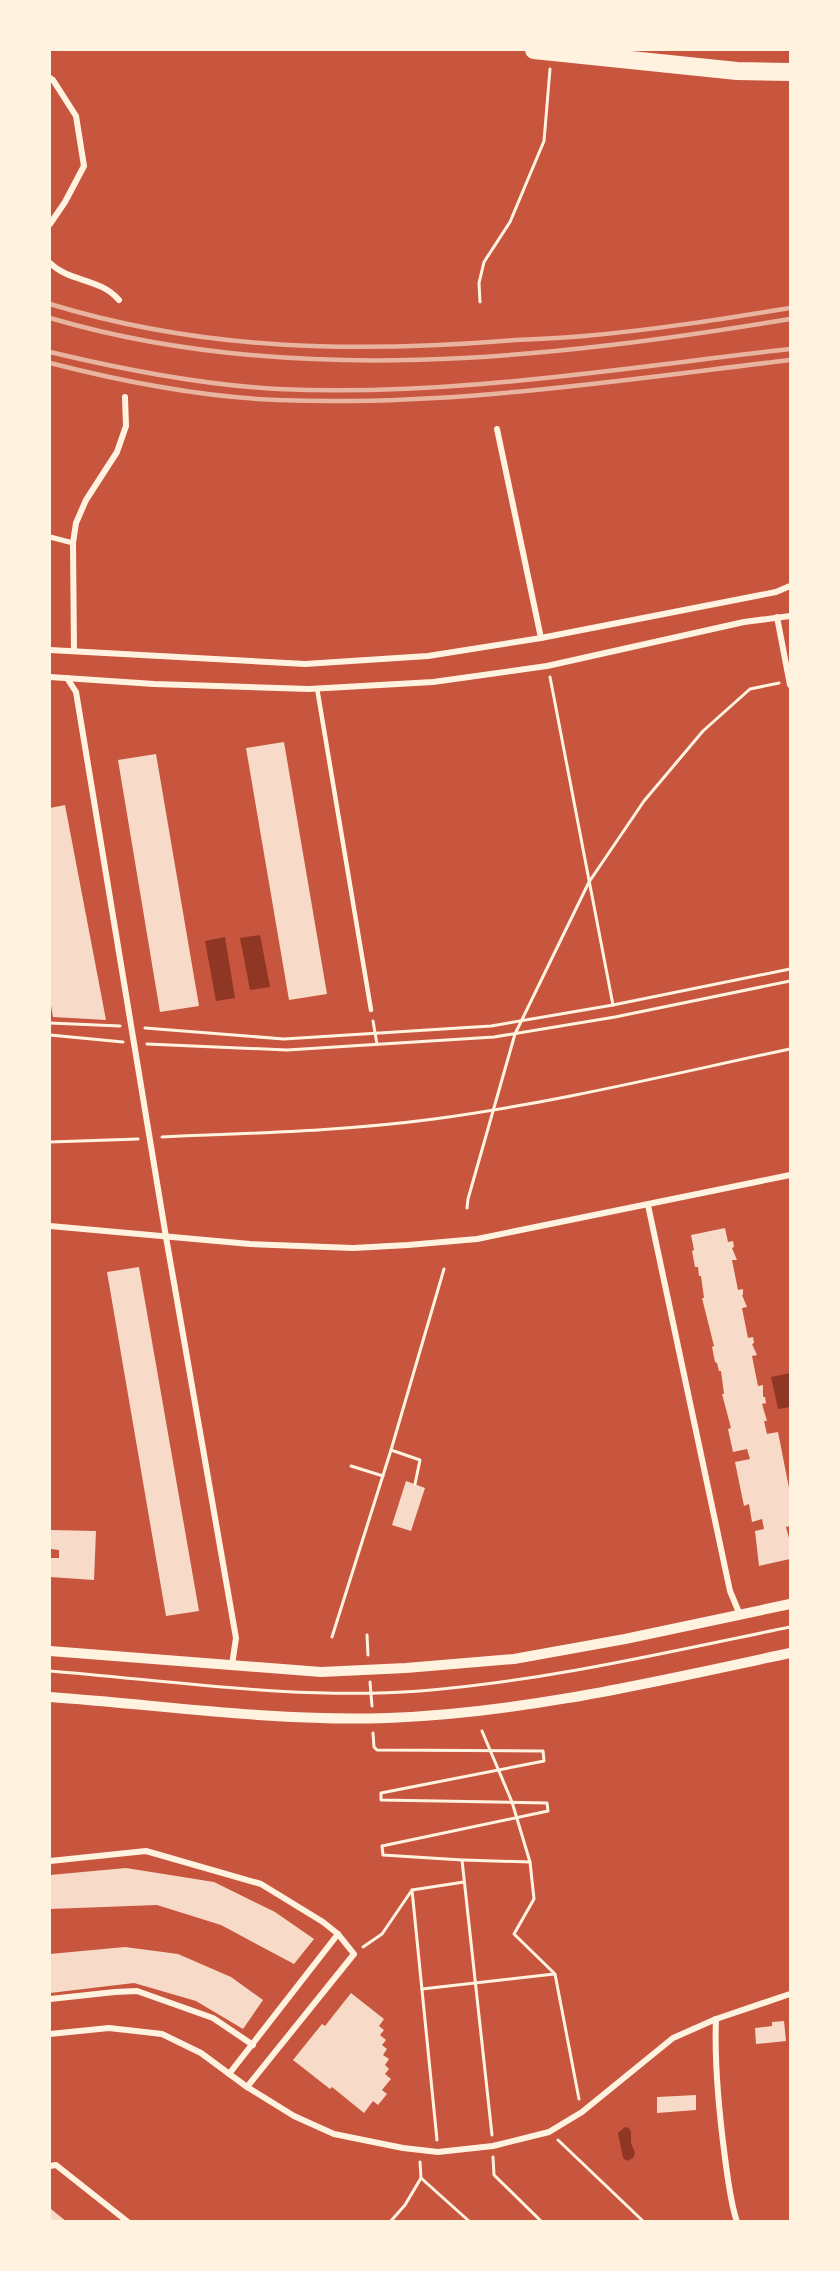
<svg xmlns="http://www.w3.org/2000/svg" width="840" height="2271" font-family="Ubuntu,sans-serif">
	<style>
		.water { fill: #8f3625 }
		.building { fill: #f7dbc8 }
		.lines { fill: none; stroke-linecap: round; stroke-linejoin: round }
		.path { stroke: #fff3e0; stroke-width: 3 }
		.service { stroke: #fff3e0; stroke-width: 4.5 }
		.pedestrian { stroke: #fff3e0; stroke-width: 5 }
		.minor { stroke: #fff3e0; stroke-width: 6 }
		.tertiary { stroke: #fff3e0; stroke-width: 10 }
		.motorway { stroke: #fff3e0; stroke-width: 18 }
		.rail { stroke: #e9b49f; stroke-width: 4.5 }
	</style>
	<rect width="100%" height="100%" fill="#c8553d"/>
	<!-- water -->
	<g class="water">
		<path d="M 260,935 L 270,987 L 250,990 L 240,938 Z"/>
		<path d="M 225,937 L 235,998 L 216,1001 L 205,941 Z"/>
		<path d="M 790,1373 L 790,1407 L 778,1409 L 771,1377 Z"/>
		<path d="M 625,2127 L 629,2128 L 631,2132 L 631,2143 L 635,2153 L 633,2158 L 627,2161 L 623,2158 L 618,2133 Z"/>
	</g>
	<!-- building -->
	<g class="building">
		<path d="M 284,742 L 327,994 L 289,1000 L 246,748 Z"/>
		<path d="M 156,754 L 199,1006 L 160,1012 L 118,760 Z"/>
		<path d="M 65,805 L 106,1020 L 53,1017 L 50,1000 L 50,808 Z"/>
		<path d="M 725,1228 L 728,1242 L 733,1241 L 734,1247 L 732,1248 L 737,1260 L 732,1260 L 738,1290 L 743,1289 L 743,1295 L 742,1295 L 747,1307 L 742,1308 L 748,1338 L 753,1337 L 754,1343 L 752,1344 L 757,1355 L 752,1356 L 758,1386 L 763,1385 L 763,1397 L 765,1397 L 766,1403 L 762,1404 L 767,1421 L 764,1421 L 767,1434 L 778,1432 L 790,1493 L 790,1526 L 786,1527 L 790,1542 L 790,1559 L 759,1566 L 755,1531 L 764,1529 L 762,1519 L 752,1522 L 749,1504 L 744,1506 L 735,1462 L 750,1459 L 747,1449 L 733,1452 L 728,1429 L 731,1428 L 722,1394 L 724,1394 L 721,1371 L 719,1371 L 717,1363 L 715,1362 L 712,1347 L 714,1346 L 702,1298 L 704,1298 L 701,1276 L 699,1276 L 698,1267 L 695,1267 L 692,1251 L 694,1250 L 691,1235 Z"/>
		<path d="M 139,1267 L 199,1611 L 166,1616 L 107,1272 Z"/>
		<path d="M 406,1481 L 425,1488 L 411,1531 L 392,1525 Z"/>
		<path d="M 51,1530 L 96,1531 L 94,1580 L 50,1577 L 50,1558 L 59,1558 L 59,1550 L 51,1549 Z"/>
		<path d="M 126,1868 L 214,1882 L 275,1912 L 314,1939 L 294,1964 L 221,1925 L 157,1905 L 50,1909 L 50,1875 Z"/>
		<path d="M 125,1947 L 178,1954 L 231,1977 L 263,2000 L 243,2029 L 196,2001 L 134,1983 L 50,1993 L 50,1954 Z"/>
		<path d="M 351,1993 L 384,2019 L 379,2026 L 384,2030 L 380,2035 L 386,2040 L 382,2045 L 387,2049 L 383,2055 L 389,2059 L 385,2065 L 389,2069 L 385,2074 L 391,2079 L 382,2090 L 387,2094 L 378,2105 L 373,2101 L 364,2113 L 332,2087 L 330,2089 L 293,2060 L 322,2024 L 325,2026 Z"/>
		<path d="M 784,2021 L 786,2041 L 756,2044 L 755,2028 L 772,2026 L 772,2022 Z"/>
		<path d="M 696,2095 L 696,2110 L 657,2113 L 657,2097 Z"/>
		<path d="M 51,2209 L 67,2222 L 50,2222 Z"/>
	</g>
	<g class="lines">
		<!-- path -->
		<g class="path">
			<path d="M 480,302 L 479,283 L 484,262 L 510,222 L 544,141 L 550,69"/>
			<path d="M 550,677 L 613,1005"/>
			<path d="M 373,1021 L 377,1044"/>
			<path d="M 50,1023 L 120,1026"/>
			<path d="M 145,1028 L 284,1039 L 491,1026 L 613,1005 L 790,969"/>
			<path d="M 50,1035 L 123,1042"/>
			<path d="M 147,1044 L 287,1050 L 494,1037 L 615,1017 L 790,981"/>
			<path d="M 162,1137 C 253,1133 344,1131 434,1119 C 554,1103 672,1074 790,1049"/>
			<path d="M 50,1142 L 138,1139"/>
			<path d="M 467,1208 L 468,1199 L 515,1034 L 589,882 L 644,801 L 703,731 L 750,689 L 779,683"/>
			<path d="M 391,1450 L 420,1460 L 415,1484"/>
			<path d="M 351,1466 L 383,1476"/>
			<path d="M 367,1635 L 368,1655"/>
			<path d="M 332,1637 L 391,1450 L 444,1269"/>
			<path d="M 50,1671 C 173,1681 296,1700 420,1691 C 546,1681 668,1652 790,1627"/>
			<path d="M 370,1682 L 372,1706"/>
			<path d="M 482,1731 L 512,1802 L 530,1862"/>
			<path d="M 373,1733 L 374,1747 L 377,1750 L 543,1751 L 544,1761 L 381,1793 L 381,1800 L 547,1803 L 548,1811 L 382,1846 L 383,1855 L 462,1860 L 492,2135"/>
			<path d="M 463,1860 L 530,1862 L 534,1899 L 514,1934 L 555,1974 L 579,2099"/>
			<path d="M 363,1947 L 382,1934 L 412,1890"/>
			<path d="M 422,1989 L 554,1974"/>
			<path d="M 437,2140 L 412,1890 L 464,1882"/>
			<path d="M 558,2140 L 644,2222"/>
			<path d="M 493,2157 L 494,2175 L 542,2222"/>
			<path d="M 420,2162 L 421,2178 L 470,2222"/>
			<path d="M 390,2222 L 405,2205 L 421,2178"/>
		</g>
		<!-- service -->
		<path class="service" d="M 317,688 L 371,1010"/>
		<!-- pedestrian -->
		<path class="pedestrian" d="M 50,537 L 73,543"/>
		<!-- minor -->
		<g class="minor">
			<path d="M 50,78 L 53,80 L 76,116 L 84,166 L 65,202 L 50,224"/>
			<path d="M 50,263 C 70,283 99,277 119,300"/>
			<path d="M 497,429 L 541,638"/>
			<path d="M 777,617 L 790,685"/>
			<path d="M 50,650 L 305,664 L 428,656 L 541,638 L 776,592 L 790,586"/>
			<path d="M 74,651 L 73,543 L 76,523 L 86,500 L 117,452 L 126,426 L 125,397"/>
			<path d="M 50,677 L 154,684 L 309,689 L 433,682 L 547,666 L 744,622 L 790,616"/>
			<path d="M 67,678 L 76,692 L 166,1237 L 236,1638 L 232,1665"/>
			<path d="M 648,1205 L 730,1591 L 740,1615"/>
			<path d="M 50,1226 L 250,1244 L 353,1248 L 408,1245 L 477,1239 L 790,1175"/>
			<path d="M 50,1861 L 146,1851 L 261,1884 L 323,1922 L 338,1934 L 354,1954 L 247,2087"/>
			<path d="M 50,1999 L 115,1992 L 137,1991 L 213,2018 L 253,2045"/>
			<path d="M 716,2019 C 714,2065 719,2112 725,2158 C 728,2179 730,2201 737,2222"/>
			<path d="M 50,2034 L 109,2028 L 162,2034 L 201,2053 L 247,2087 L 294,2116 L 334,2134 L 403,2148 L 438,2152 L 493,2146 L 549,2132 L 582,2112 L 673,2038 L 716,2019 L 790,1994"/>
			<path d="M 229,2074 L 338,1934"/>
			<path d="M 50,2166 L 56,2165 L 128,2222"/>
		</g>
		<!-- tertiary -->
		<g class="tertiary">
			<path d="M 50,1651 L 321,1672 L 406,1668 L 514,1659 L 625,1639 L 790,1604"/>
			<path d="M 50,1697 C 163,1705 275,1722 388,1718 C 524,1713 658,1681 790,1653"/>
		</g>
		<!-- motorway -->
		<path class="motorway" d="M 534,50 L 737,71 L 790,72"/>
		<!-- rail -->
		<g class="rail">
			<path d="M 50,304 C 203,351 357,353 516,340 C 539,339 562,338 584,336 C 653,330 722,319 790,308"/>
			<path d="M 50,318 C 287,388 550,359 790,319"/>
			<path d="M 50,352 C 125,370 201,385 278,389 C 449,397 621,368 790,349"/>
			<path d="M 50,363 C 124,382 201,397 278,400 C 449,407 621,380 790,360"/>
		</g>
	</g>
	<!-- border -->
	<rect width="840" height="2271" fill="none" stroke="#fff3e0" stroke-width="102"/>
</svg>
